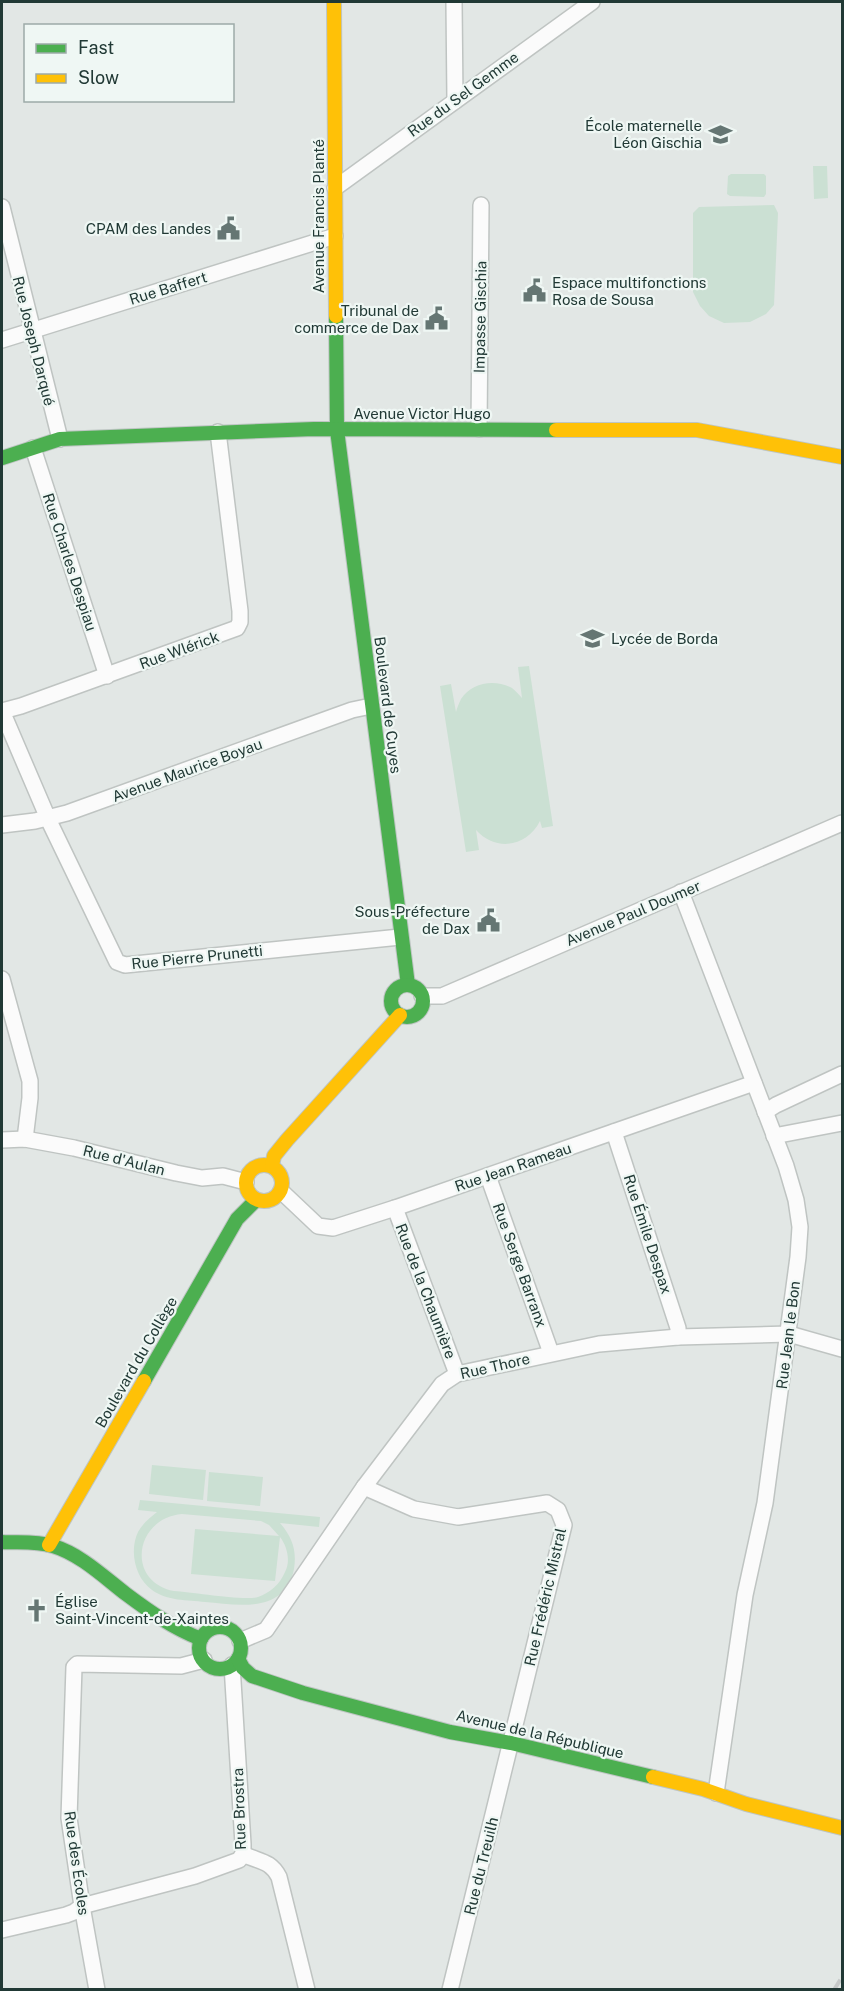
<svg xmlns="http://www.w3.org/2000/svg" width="844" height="1991" font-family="'Public Sans',sans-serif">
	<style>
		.park { fill: #cbe0d3; fill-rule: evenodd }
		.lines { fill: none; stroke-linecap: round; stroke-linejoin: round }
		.street-casing { stroke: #bfc4c2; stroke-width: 18 }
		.fast-casing { stroke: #bec5c3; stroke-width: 16 }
		.slow-casing { stroke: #bec5c3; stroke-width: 16 }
		.street { stroke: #fbfbfb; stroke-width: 15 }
		.fast { stroke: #4caf50; stroke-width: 14 }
		.slow { stroke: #ffc107; stroke-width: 14 }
		.rail { stroke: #c6c9c9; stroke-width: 4; stroke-dasharray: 12 6; stroke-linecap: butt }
		.labels { text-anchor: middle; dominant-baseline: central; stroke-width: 4.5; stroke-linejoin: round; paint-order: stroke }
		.street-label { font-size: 15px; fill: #213935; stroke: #eff7f4 }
		.poi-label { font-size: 15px; fill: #213935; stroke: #eff7f4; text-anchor: end }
	</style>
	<rect width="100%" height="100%" fill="#e2e7e5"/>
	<!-- park -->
	<g class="park">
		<path d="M 813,166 L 827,166 L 828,198 L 814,199 Z"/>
		<path d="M 731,174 L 764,174 L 766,176 L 766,194 L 764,197 L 730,196 L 727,194 L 728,176 Z"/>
		<path d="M 774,205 L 778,213 L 774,305 L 766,314 L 750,322 L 724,323 L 709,316 L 700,306 L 693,292 L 693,213 L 699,207 Z"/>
		<path d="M 529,666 L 553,826 L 542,828 L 540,821 C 527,847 496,852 476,830 L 479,850 L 466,852 L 440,686 L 451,684 L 456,712 C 457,708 459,703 461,699 C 472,682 495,679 512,688 C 516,691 519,695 522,698 L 518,667 Z"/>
		<path d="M 152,1465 L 206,1470 L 203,1500 L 149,1494 Z"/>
		<path d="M 209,1472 L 263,1477 L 260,1506 L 207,1501 Z"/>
		<path d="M 140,1500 L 320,1517 L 319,1527 L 280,1523 C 292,1537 297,1550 294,1569 C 285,1614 238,1605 205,1602 C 187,1600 167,1601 152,1590 C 135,1578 129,1551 138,1532 C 143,1523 150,1518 157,1512 L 138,1510 ZM 182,1514 L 261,1521 L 269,1525 L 279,1536 L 195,1529 L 191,1574 L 275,1581 L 280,1537 C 287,1546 291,1561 285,1572 C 280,1584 270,1593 258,1597 C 243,1601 192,1592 174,1591 C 125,1581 135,1518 182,1514 Z"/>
	</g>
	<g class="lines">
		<defs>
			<g id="street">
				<path d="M 454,2 L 455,101"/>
				<path d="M 335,188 L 592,2"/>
				<path d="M 2,207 L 60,439"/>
				<path d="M 2,340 L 335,236"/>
				<path d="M 479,429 L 481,205"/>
				<path d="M 33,448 L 107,676"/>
				<path d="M 2,711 L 50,823 L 117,962 L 125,965 L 400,937"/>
				<path d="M 2,711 L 21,706 L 237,628 L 240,622 L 240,611 L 218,432"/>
				<path d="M 2,825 L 35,821 L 67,813 L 352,710 L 371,706"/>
				<path d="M 681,892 L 786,1166 L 796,1200 L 800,1227 L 798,1257 L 765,1503 L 745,1595 L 716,1793"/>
				<path d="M 2,979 L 30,1081 L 30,1098 L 25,1139"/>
				<path d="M 422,996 L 442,996 L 842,823"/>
				<path d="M 765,1112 L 776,1105 L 842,1074"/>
				<path d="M 614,1132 L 678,1328 L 678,1337"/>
				<path d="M 774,1136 L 842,1123"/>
				<path d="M 2,1140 L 25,1139 L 74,1148 L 176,1173 L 202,1178 L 223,1176 L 246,1182"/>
				<path d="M 488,1176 L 551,1353"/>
				<path d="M 281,1191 L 318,1226 L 333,1228 L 395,1208 L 754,1083"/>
				<path d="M 395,1208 L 457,1374"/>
				<path d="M 364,1487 L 414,1509 L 458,1517 L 547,1503 L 558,1510 L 564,1525 L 450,1990"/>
				<path d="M 240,1641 L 266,1630 L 364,1487 L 442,1384 L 457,1374 L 599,1344 L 678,1337 L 789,1334 L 842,1349"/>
				<path d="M 243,1854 C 259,1862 270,1860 279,1877 L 307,1990"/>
				<path d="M 2,1930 L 66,1915 L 74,1912 L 82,1906 L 195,1876 L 239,1860 L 243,1854 L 243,1844 L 232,1665"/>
				<path d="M 97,1990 L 82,1906 L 69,1818 L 74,1667 L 77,1664 L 181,1666 L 204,1660"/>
			</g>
			<g id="fast">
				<path d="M 336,316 L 337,430 L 408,985"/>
				<path d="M 2,458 L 60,439 L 314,429 L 556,430"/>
				<circle cx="407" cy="1001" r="16"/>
				<path d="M 144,1381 L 237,1219 L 256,1200"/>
				<path d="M 2,1542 C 19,1543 36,1541 53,1546 C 80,1554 104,1577 126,1594 C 150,1612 173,1628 201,1639"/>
				<circle cx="220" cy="1648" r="21"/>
				<path d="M 238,1659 L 243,1668 L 252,1676 L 303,1693 L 450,1732 L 511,1743 L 653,1777"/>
			</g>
			<g id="slow">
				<path d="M 334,2 L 336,316"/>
				<path d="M 556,430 L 697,430 L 842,457"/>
				<circle cx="264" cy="1183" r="18"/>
				<path d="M 272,1166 L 274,1156 L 287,1140 L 400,1015"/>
				<path d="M 49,1545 L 144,1381"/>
				<path d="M 653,1777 L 703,1789 L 746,1804 L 842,1828"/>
			</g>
		</defs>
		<!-- street casing -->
		<use href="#street" class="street-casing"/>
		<!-- fast casing -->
		<use href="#fast" class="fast-casing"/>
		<!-- slow casing -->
		<use href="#slow" class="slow-casing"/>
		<!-- street -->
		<use href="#street" class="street"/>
		<!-- fast -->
		<use href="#fast" class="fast"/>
		<!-- slow -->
		<use href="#slow" class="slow"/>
		<!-- rail -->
		<path class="rail" d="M 834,1990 L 842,1977"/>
	</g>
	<!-- icons -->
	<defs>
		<symbol id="school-bare" viewBox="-9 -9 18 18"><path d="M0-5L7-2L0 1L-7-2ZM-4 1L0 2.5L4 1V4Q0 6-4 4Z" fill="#657673" stroke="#eff7f4" stroke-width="2.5" paint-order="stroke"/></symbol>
		<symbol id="civic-bare" viewBox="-9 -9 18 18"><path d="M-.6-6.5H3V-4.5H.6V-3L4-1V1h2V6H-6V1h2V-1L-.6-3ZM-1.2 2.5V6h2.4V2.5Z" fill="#657673" stroke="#eff7f4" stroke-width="2.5" paint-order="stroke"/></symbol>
		<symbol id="church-bare" viewBox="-9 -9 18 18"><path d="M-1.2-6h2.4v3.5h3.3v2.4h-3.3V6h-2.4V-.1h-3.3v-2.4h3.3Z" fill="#657673" stroke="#eff7f4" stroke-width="2.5" paint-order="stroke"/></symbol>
	</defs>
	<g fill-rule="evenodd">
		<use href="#school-bare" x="704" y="118" width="33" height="33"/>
		<use href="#civic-bare" x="212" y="212" width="33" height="33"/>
		<use href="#civic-bare" x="518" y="274" width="33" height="33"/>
		<use href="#civic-bare" x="420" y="302" width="33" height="33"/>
		<use href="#school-bare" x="576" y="622" width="33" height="33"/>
		<use href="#civic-bare" x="472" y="904" width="33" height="33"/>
		<use href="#church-bare" x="20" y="1594" width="33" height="33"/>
	</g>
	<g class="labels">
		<!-- street labels -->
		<g class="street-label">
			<text transform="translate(463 94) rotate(-36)">Rue du Sel Gemme</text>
			<text transform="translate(318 216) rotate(-90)">Avenue Francis Planté</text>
			<text transform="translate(168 288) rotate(-17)">Rue Baffert</text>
			<text transform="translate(480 317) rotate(-89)">Impasse Gischia</text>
			<text transform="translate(34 341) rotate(76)">Rue Joseph Darqué</text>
			<text x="422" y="413">Avenue Victor Hugo</text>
			<text transform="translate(70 562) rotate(72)">Rue Charles Despiau</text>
			<text transform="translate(179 650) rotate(-20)">Rue Wlérick</text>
			<text transform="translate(388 705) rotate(83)">Boulevard de Cuyes</text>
			<text transform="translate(187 770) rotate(-20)">Avenue Maurice Boyau</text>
			<text transform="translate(633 913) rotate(-23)">Avenue Paul Doumer</text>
			<text transform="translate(197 957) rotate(-6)">Rue Pierre Prunetti</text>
			<text transform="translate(124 1160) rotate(14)">Rue d'Aulan</text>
			<text transform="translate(513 1167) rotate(-19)">Rue Jean Rameau</text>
			<text transform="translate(648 1234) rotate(72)">Rue Émile Despax</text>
			<text transform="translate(520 1265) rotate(70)">Rue Serge Barranx</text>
			<text transform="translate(426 1291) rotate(69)">Rue de la Chaumière</text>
			<text transform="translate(788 1335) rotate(-83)">Rue Jean le Bon</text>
			<text transform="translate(136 1362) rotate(-60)">Boulevard du Collège</text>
			<text transform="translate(495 1366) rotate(-13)">Rue Thore</text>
			<text transform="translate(545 1597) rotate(-77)">Rue Frédéric Mistral</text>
			<text transform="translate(540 1734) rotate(13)">Avenue de la République</text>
			<text transform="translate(239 1809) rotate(-92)">Rue Brostra</text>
			<text transform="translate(77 1863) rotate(82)">Rue des Écoles</text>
			<text transform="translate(481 1866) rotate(-76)">Rue du Treuilh</text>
		</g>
		<!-- poi labels -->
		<g class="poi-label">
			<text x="702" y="125">École maternelle<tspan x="702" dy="17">Léon Gischia</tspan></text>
			<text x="211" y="228">CPAM des Landes</text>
			<text x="552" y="282" text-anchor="start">Espace multifonctions<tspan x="552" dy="17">Rosa de Sousa</tspan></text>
			<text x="419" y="310">Tribunal de<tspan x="419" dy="17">commerce de Dax</tspan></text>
			<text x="611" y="638" text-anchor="start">Lycée de Borda</text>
			<text x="470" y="911">Sous-Préfecture<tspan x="470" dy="17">de Dax</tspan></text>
			<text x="55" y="1601" text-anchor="start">Église<tspan x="55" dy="17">Saint-Vincent-de-Xaintes</tspan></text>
		</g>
	</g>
	<!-- border -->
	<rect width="844" height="1991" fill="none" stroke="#213935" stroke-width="6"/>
	<!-- legend -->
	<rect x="24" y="24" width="210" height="78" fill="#eff7f4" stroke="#9daba8" stroke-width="1.5"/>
	<rect x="36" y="44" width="30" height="9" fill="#4caf50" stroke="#9daba8" stroke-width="1.5"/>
	<text x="78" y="54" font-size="18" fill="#213935">Fast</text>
	<rect x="36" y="74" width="30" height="9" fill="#ffc107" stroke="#9daba8" stroke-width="1.5"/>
	<text x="78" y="84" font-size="18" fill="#213935">Slow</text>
</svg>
